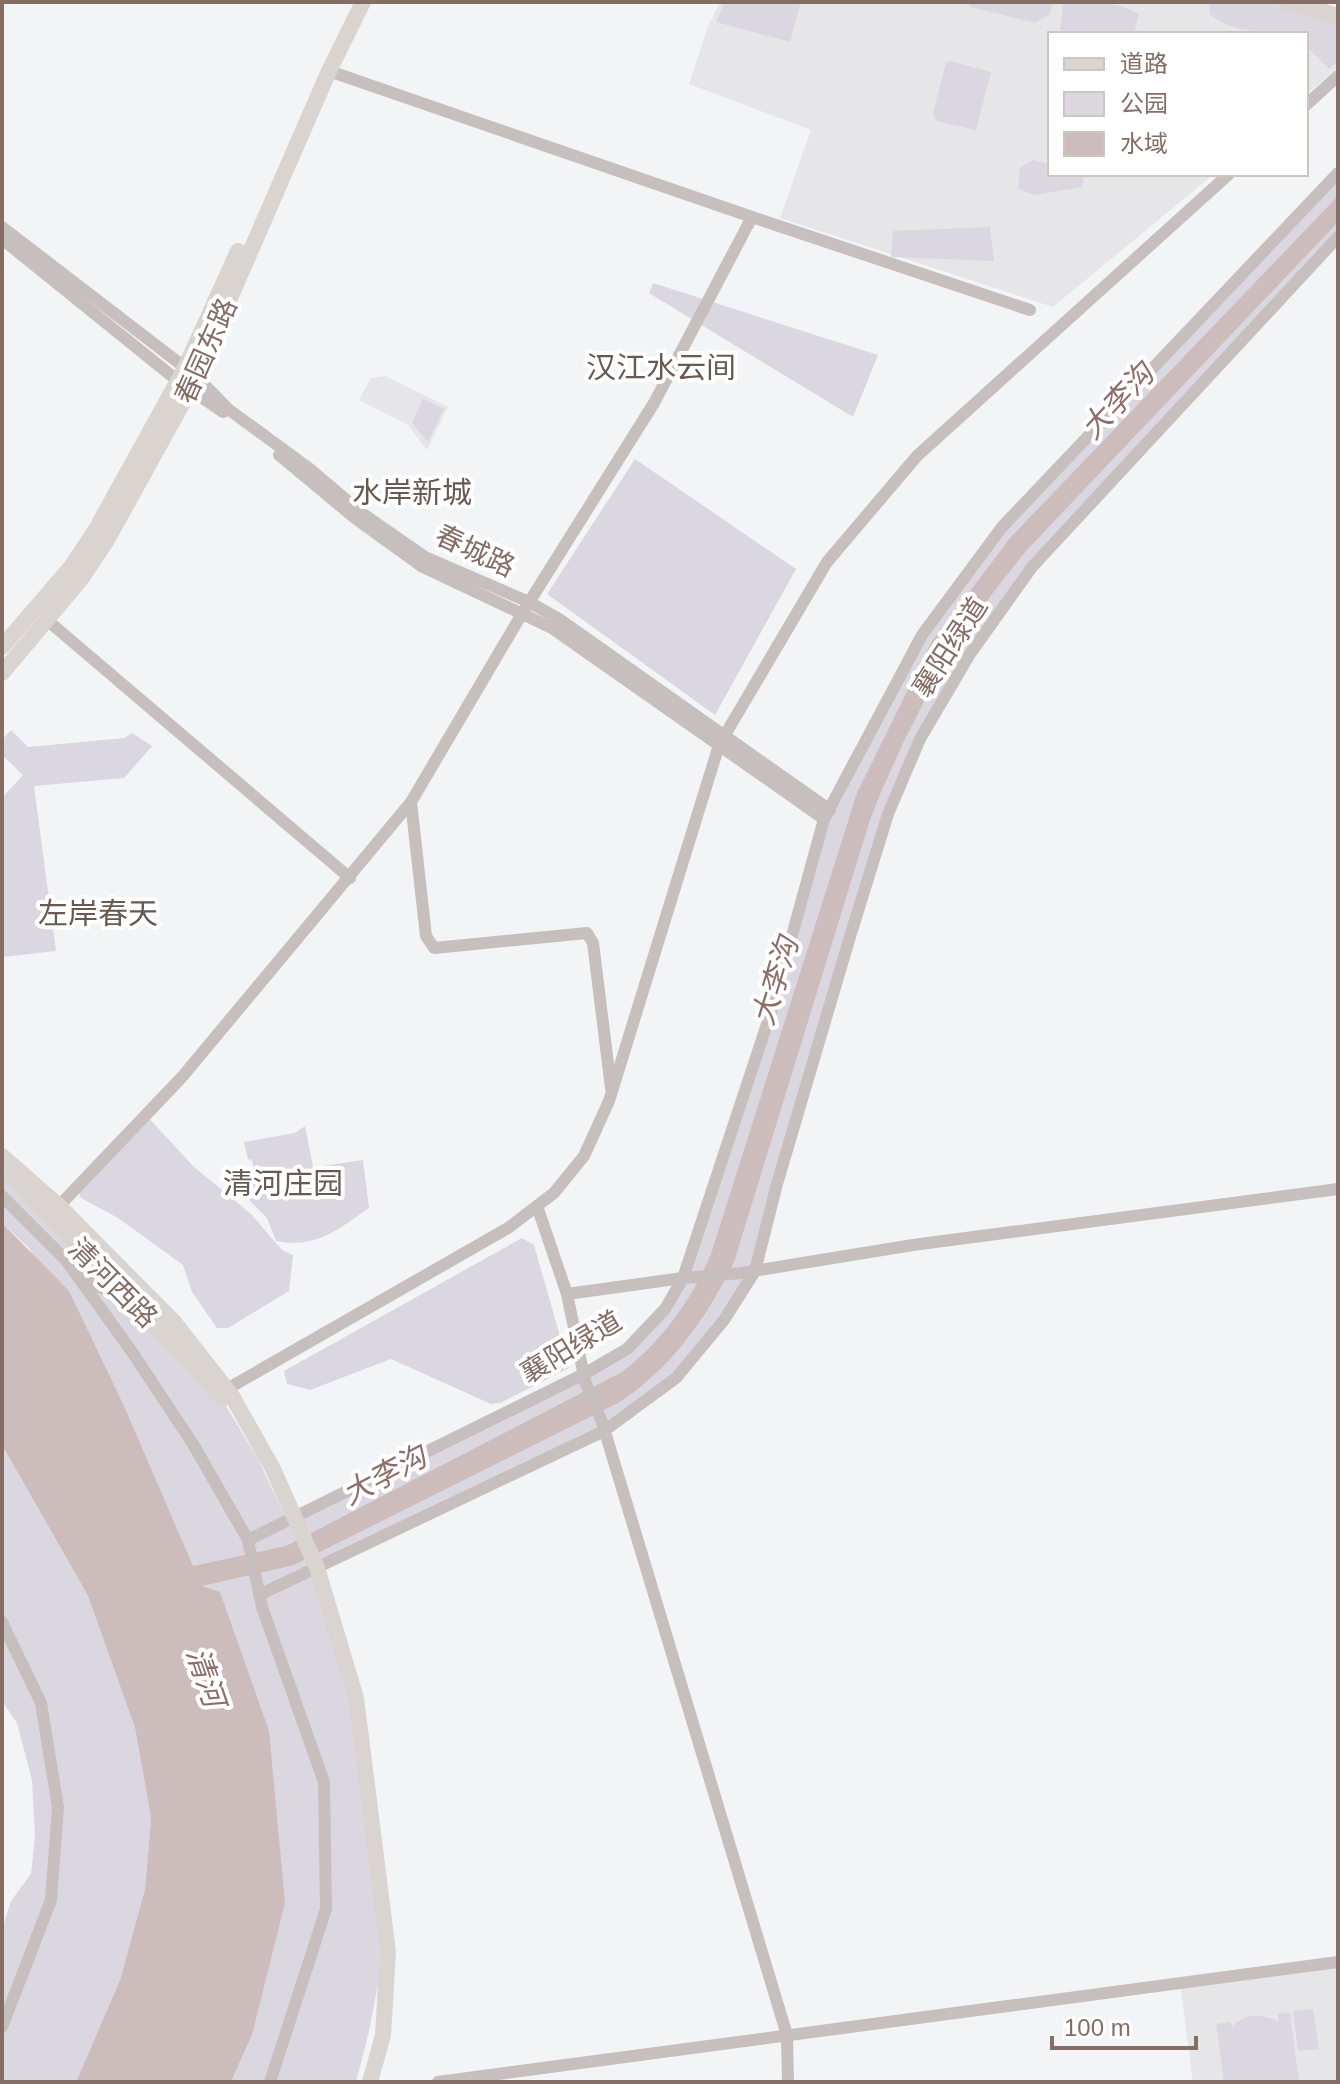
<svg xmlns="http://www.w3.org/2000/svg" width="1340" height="2084" font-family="Arial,'Noto Sans SC',sans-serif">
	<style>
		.built { fill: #e6e5e7 }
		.green { fill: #dad7e0 }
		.water { fill: #ccbdbc }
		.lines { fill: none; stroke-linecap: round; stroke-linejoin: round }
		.minor { stroke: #c6bfbd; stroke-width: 12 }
		.major { stroke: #dad4d1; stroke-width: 16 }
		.highway { stroke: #dad4d1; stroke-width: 18 }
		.labels { text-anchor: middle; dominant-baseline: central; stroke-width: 8; stroke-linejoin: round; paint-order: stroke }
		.street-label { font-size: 28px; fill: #846d65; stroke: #fff }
		.neighbourhood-label { font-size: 30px; fill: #695953; stroke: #fff }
		.water-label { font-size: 30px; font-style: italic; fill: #8e6e6b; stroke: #fff }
	</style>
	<rect width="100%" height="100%" fill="#f3f4f6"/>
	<!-- built -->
	<g class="built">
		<path d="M 720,2 L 1277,2 L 1338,20 L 1338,67 L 1306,95 L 1306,34 L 1050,34 L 1050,174 L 1214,174 L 1053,307 L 780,218 L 811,130 L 689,84 L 707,29 Z"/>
		<path d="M 385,376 L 448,407 L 427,450 L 407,424 L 359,400 L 371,378 Z"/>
		<path d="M 1338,1962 L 1338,2082 L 1193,2082 L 1180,1983 Z"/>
	</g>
	<!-- green -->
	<g class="green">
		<path d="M 725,2 L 801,2 L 790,42 L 716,22 Z"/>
		<path d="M 968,2 L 1053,2 L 1050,14 L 1035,23 L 971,7 Z"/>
		<path d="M 1063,2 C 1089,2 1116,0 1139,14 L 1134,34 L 1060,34 Z"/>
		<path d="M 1209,2 L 1270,2 L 1338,21 L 1338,61 L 1329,69 L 1306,46 L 1306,34 C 1279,34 1231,34 1210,14 Z"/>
		<path d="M 950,61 L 991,72 L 976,130 L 936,121 L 933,113 L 946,63 Z"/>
		<path d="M 1033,160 L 1050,164 L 1050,174 L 1084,174 L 1082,187 L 1034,195 L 1018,189 L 1020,168 Z"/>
		<path d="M 1338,176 L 1338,237 L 1032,567 L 970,654 L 888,814 L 755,1271 L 676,1378 L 604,1431 L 316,1574 L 351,1699 L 384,1953 L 369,2031 L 356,2082 L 231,2082 L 252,2035 L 200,1586 L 29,1248 L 2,1223 L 2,1167 L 223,1401 L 258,1459 L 287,1520 L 627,1349 L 683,1278 L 824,819 L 922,635 L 1002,527 Z"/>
		<path d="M 990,227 L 994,261 L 891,257 L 893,231 Z"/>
		<path d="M 653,283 L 878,355 L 853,417 L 649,293 Z"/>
		<path d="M 423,399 L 444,409 L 428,442 L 412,423 Z"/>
		<path d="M 635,459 L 796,569 L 715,715 L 547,594 Z"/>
		<path d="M 11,730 L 28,747 L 125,738 L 132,733 L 152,746 L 124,778 L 34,786 L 56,951 L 2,957 L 2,798 L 23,775 L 2,755 L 2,740 Z"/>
		<path d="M 146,1115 L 194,1167 L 251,1214 L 282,1250 L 293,1255 L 289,1291 L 228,1328 L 217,1328 L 192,1292 L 183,1265 L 118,1218 L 81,1198 L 77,1187 Z"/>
		<path d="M 305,1126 L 313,1166 L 316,1167 L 363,1160 L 369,1208 C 337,1230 316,1249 276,1241 L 267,1218 L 230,1181 L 255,1176 L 252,1159 L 248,1160 L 244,1142 L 295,1133 Z"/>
		<path d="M 522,1238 L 534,1245 L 569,1368 L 500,1403 L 491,1404 L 391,1359 L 310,1390 L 287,1384 L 284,1371 Z"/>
		<path d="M 2,1445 L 88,1596 L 135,1728 L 151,1818 L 145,1889 L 120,1980 L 76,2082 L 2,2082 L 2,1930 L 11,1901 L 31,1874 L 35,1836 L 32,1780 L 17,1723 L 2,1701 Z"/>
		<path d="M 1313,2009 L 1319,2049 L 1298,2051 L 1293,2011 Z"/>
		<path d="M 1290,2012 L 1299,2082 L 1224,2082 L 1216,2024 L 1230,2022 L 1232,2027 C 1245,2012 1261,2014 1278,2021 L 1278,2014 Z"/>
	</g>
	<!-- water -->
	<path class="water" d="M 1338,196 L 1338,222 L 1025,552 L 992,594 L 938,674 L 903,743 L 881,792 L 870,820 L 734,1262 C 705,1320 674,1365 620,1402 L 294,1565 L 202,1586 L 220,1592 L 269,1731 L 285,1903 L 252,2035 L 231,2082 L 76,2082 L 120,1980 L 145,1889 L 151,1818 L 135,1728 L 88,1596 L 2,1445 L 2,1223 L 69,1291 L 124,1406 L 193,1566 L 286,1546 L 622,1372 C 663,1340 691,1301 711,1254 L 857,793 L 932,641 L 1011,537 Z"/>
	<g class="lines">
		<!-- minor -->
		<g class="minor">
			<path d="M 1306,105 L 1338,76"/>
			<path d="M 752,217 L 1030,310"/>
			<path d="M 2,227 L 196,376 L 228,409 L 310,469 L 363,514 L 425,557 L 529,602 L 559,619 L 830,810"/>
			<path d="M 2,239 L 178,381 L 223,412"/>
			<path d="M 279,455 L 356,519 L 421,566 L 552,628 L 824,819"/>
			<path d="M 47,620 L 350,878"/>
			<path d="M 411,802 L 426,936 L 434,948 L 587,933 L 593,943 L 611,1088"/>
			<path d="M 2,1196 L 65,1259 L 130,1349 L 193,1444 L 248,1540 L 262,1607 L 324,1782 L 326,1909 L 270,2082"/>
			<path d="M 59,1206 L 182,1077 L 411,802 L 523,612 L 654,403 L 752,217 L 329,71"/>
			<path d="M 537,1206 L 567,1294"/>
			<path d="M 81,1278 L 126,1299"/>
			<path d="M 220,1393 L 508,1228 L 554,1193 L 584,1156 L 609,1101 L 719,745 L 827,562 L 917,456 L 1229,174"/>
			<path d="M 248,1540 L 584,1374 L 627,1349 L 665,1309 L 683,1278 L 771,1012 L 824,819 L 922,635 L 1002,527 L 1338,173"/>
			<path d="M 259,1595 L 604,1431 L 676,1378 L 724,1320 L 755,1271 L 777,1184 L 849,940 L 888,814 L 920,739 L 970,654 L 1032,567 L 1338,237"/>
			<path d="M 2,1622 L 41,1703 L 58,1807 L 51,1900 L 2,2027"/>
			<path d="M 438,2082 L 1338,1962"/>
			<path d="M 788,2082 L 787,2035 L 602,1422 L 585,1381 L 567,1294 L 683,1278 L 741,1273 L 913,1245 L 1338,1189"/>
		</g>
		<!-- major -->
		<g class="major">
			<path d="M 2,647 L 71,567 L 95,531 L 185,368 L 238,251"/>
			<path d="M 2,673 L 81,579 L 107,540 L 190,390 L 329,71 L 363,2"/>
			<path d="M 2,1156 L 59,1206 L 174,1322 L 232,1396 L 273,1469 L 317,1568 L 356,1698 L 388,1952 L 383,2035 L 370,2082"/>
			<path d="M 10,1175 L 161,1331 L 222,1399"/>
		</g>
		<!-- highway -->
		<path class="highway" d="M 1289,2 L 1338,17"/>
	</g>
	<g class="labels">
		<!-- street labels -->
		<g class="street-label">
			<text transform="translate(206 351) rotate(-66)">春园东路</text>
			<text transform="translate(475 551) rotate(25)">春城路</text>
			<text transform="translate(950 647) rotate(-57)">襄阳绿道</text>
			<text transform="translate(113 1283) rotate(45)">清河西路</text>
			<text transform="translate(571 1347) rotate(-31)">襄阳绿道</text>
		</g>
		<!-- neighbourhood labels -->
		<g class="neighbourhood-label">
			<text x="661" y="367">汉江水云间</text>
			<text x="412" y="492">水岸新城</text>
			<text x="98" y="913">左岸春天</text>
			<text x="283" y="1183">清河庄园</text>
		</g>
		<!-- water labels -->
		<g class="water-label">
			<text transform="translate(1117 401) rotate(-47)">大李沟</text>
			<text transform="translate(775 981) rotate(-73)">大李沟</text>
			<text transform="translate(384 1475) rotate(-28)">大李沟</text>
			<text transform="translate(206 1677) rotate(71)">清河</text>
		</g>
	</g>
	<!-- border -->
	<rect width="1340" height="2084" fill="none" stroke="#846d65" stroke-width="8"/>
	<!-- legend -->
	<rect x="1048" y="32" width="260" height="144" fill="#ffffff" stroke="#cec5c1" stroke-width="2"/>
	<rect x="1064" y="58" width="40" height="12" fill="#dad4d1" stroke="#cec5c1" stroke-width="2"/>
	<text x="1120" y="72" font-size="24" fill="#846d65">道路</text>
	<rect x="1064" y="92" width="40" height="24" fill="#dad7e0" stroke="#cec5c1" stroke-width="2"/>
	<text x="1120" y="112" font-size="24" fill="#846d65">公园</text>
	<rect x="1064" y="132" width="40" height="24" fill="#ccbdbc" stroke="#cec5c1" stroke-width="2"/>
	<text x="1120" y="152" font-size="24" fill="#846d65">水域</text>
	<!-- scale -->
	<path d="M1052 2036v12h144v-12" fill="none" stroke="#846d65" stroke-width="4"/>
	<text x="1064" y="2036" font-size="24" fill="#846d65" stroke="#ffffff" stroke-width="6" paint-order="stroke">100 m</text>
</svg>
